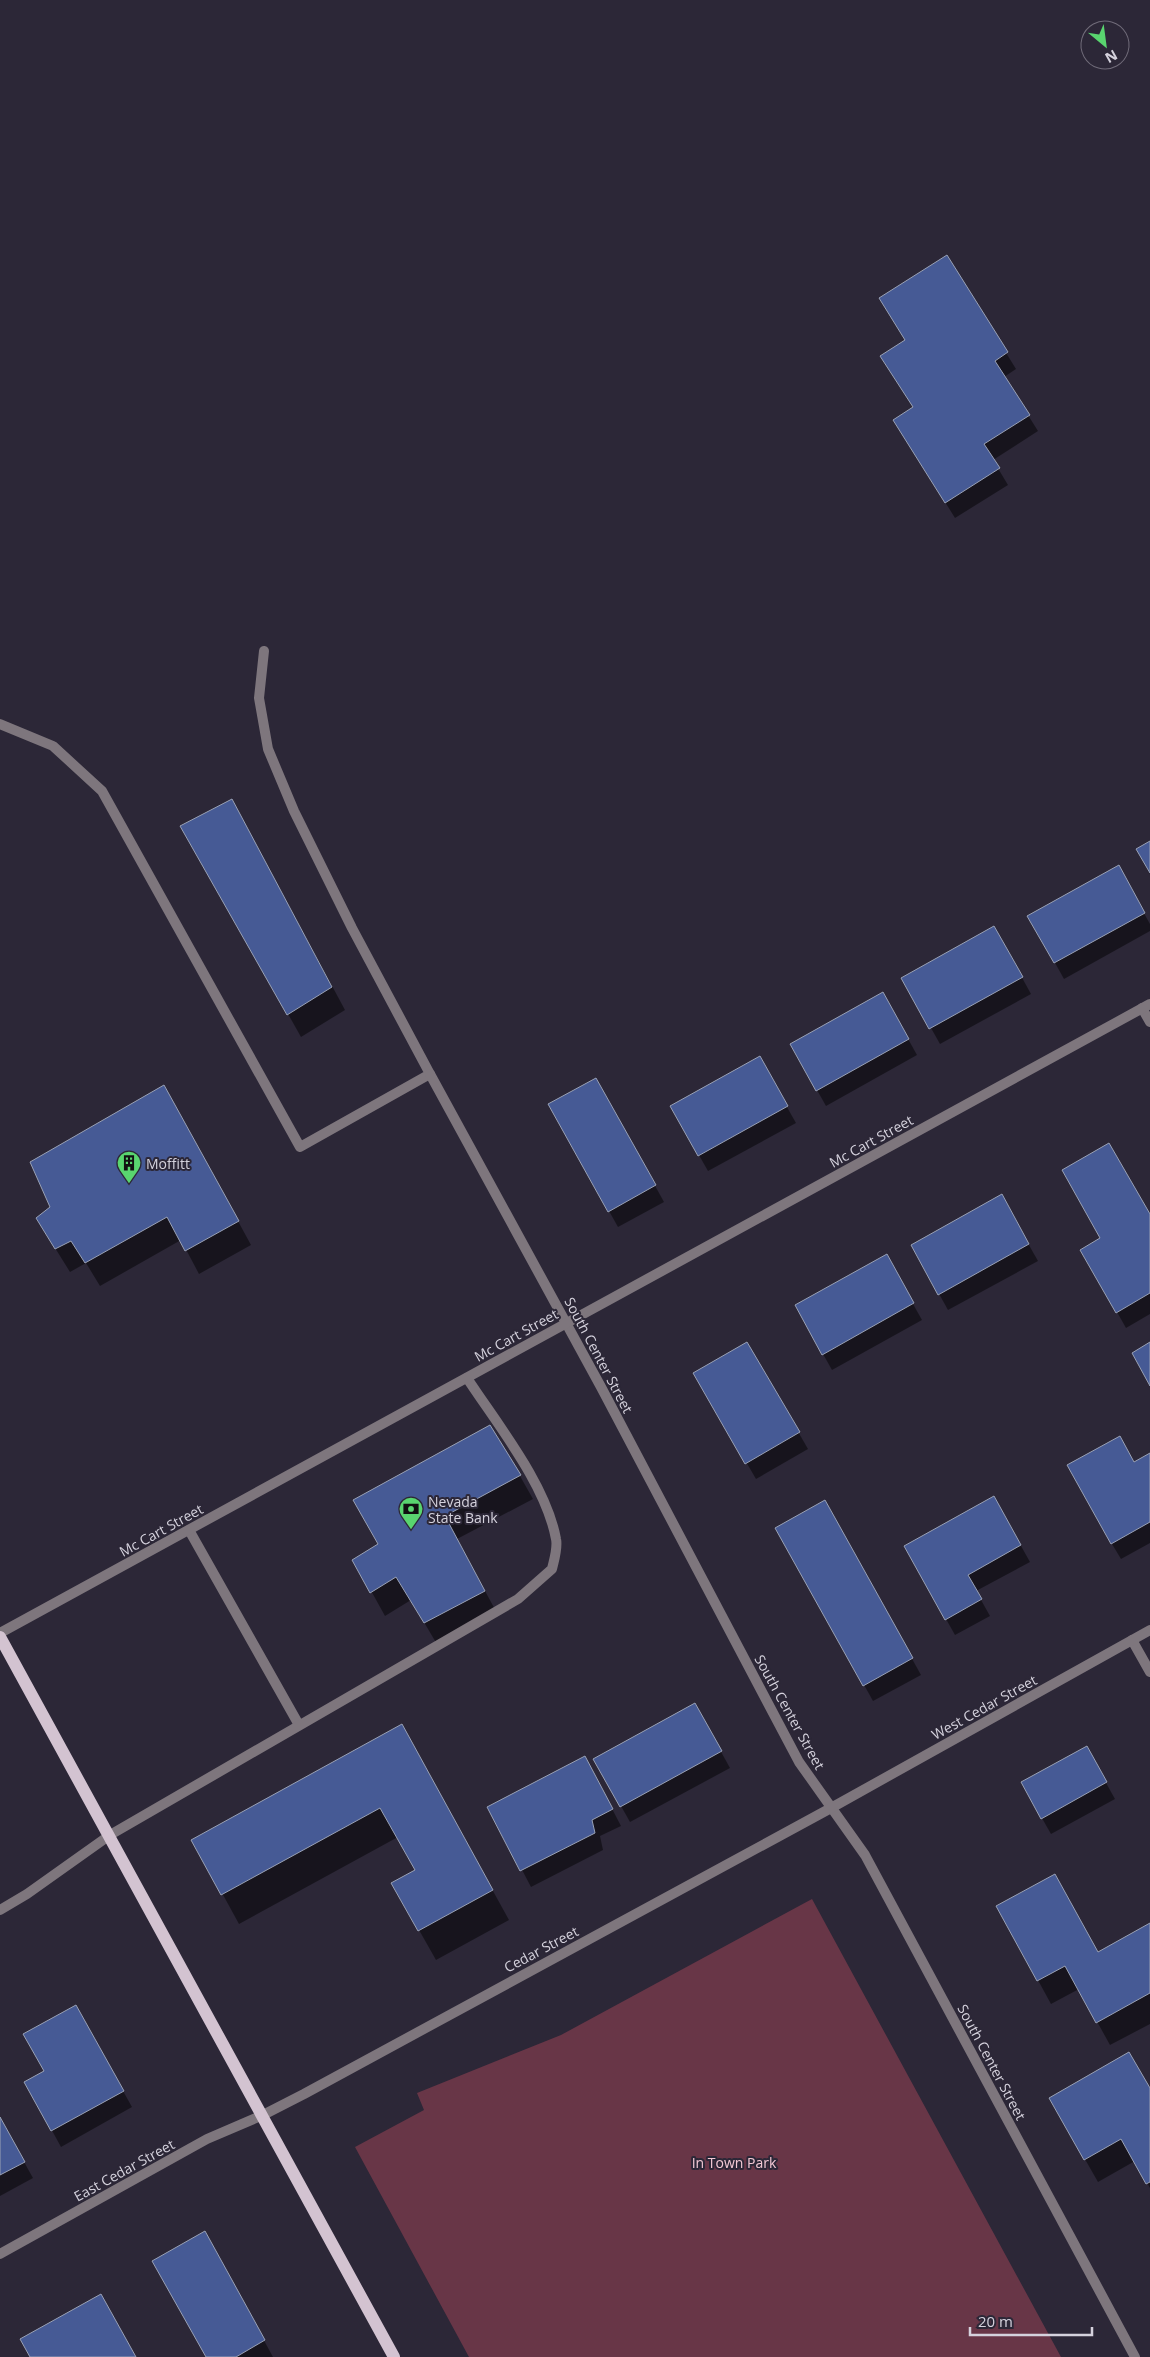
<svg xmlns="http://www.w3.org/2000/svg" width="1150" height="2357" font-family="'Open Sans',sans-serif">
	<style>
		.green { fill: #683647 }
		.shadow { fill: #0007 }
		.building { fill: #465a95; stroke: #99a1b5 }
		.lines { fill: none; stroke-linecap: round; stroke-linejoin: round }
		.service { stroke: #7e767d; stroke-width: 10 }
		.minor { stroke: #7e767d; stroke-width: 10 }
		.primary { stroke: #d3c3d1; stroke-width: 12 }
		.labels { text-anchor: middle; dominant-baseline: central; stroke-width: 4; stroke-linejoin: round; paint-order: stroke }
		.street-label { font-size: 14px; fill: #d5d2dd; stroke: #2c2737 }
		.poi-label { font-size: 14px; fill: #d5d2dd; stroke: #2c2737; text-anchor: start }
		.park-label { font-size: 14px; fill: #f4c9d5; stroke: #2c2737 }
	</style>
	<rect width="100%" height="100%" fill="#2c2737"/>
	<!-- green -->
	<path class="green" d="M 812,1899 L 1061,2357 L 469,2357 L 355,2147 L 424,2110 L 417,2093 L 561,2035 Z"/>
	<!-- shadow -->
	<g class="shadow">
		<path d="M 947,257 L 1016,369 L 1004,377 L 1038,431 L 993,460 L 1008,485 L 955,518 L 904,436 L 914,408 L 906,340 Z"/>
		<path d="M 232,800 L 345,1010 L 301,1037 L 182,826 Z"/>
		<path d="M 1118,867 L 1150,924 L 1150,931 L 1064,979 L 1029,916 Z"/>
		<path d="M 994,927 L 1031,994 L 940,1044 L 903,978 Z"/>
		<path d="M 883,994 L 917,1055 L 826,1106 L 791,1044 Z"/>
		<path d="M 759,1058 L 796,1123 L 708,1171 L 671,1106 Z"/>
		<path d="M 605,1095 L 664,1202 L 618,1227 L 609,1211 Z"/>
		<path d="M 177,1109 L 251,1245 L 199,1274 L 181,1240 L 100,1286 L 86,1263 L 70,1272 L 37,1219 Z"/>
		<path d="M 1001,1196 L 1038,1261 L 948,1310 L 912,1245 Z"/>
		<path d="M 1150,1216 L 1150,1314 L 1126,1328 L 1082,1250 Z"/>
		<path d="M 886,1256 L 922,1320 L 832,1370 L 796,1306 Z"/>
		<path d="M 747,1343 L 808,1449 L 756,1479 L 695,1374 Z"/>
		<path d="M 1150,1455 L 1150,1543 L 1121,1559 L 1112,1544 L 1134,1464 Z"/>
		<path d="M 520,1476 L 533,1499 L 457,1539 L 498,1615 L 438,1646 L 411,1600 L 385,1616 L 354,1560 Z"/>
		<path d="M 994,1498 L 1030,1562 L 976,1591 L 990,1616 L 955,1635 L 946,1619 Z"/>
		<path d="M 834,1518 L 921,1675 L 873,1701 L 777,1528 Z"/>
		<path d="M 695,1705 L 730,1768 L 630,1822 L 621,1806 Z"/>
		<path d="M 1086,1747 L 1115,1799 L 1051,1834 L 1022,1783 Z"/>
		<path d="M 418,1755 L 509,1920 L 436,1960 L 393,1884 L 416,1871 L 398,1837 L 239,1924 L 193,1840 Z"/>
		<path d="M 594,1774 L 621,1826 L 600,1836 L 603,1850 L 531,1887 L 489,1807 Z"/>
		<path d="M 998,1907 L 1098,1953 L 1150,1925 L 1150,2024 L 1110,2045 L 1079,1989 L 1051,2004 Z"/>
		<path d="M 85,2023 L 132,2107 L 61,2147 L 26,2083 L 45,2072 Z"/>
		<path d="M 1150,2091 L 1150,2188 L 1135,2161 L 1098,2182 L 1050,2098 Z"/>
		<path d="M 0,2119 L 33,2178 L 0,2196 Z"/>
		<path d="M 214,2249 L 273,2357 L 207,2357 Z"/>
	</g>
	<!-- building -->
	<g class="building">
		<path d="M 947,255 L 1008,352 L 995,361 L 1030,415 L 984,444 L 1000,468 L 945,503 L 893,420 L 913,407 L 880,356 L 905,340 L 879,298 Z"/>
		<path d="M 232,799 L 332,987 L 287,1015 L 180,826 Z"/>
		<path d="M 1150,841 L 1150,873 L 1136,849 Z"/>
		<path d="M 1119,865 L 1145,913 L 1054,963 L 1027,916 Z"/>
		<path d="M 994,926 L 1023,977 L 929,1029 L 901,978 Z"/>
		<path d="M 883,992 L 909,1039 L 816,1091 L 790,1044 Z"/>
		<path d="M 760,1056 L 788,1106 L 698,1156 L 670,1106 Z"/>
		<path d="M 596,1078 L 656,1185 L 608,1212 L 548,1104 Z"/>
		<path d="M 164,1085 L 239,1221 L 185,1251 L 167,1217 L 85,1263 L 71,1241 L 55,1249 L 36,1218 L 50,1207 L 30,1162 Z"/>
		<path d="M 1109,1143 L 1150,1214 L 1150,1293 L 1116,1313 L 1080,1250 L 1100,1238 L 1062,1170 Z"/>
		<path d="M 1002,1194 L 1029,1244 L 938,1295 L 911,1245 Z"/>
		<path d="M 887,1254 L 914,1303 L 822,1355 L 795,1305 Z"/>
		<path d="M 747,1342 L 800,1432 L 745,1464 L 693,1373 Z"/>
		<path d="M 1150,1342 L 1150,1386 L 1132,1353 Z"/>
		<path d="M 490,1425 L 521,1475 L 445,1516 L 485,1591 L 424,1623 L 396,1577 L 370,1593 L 352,1560 L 378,1544 L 353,1500 Z"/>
		<path d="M 1120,1436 L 1134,1462 L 1150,1453 L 1150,1522 L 1111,1544 L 1067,1465 Z"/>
		<path d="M 994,1496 L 1021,1545 L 968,1575 L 982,1599 L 945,1620 L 904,1546 Z"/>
		<path d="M 825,1500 L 913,1658 L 863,1686 L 775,1528 Z"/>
		<path d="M 695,1703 L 722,1751 L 620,1807 L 593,1759 Z"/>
		<path d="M 402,1724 L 493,1890 L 418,1931 L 391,1883 L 415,1870 L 380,1808 L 221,1895 L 191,1840 Z"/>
		<path d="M 1087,1746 L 1107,1782 L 1041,1819 L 1021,1782 Z"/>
		<path d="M 585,1756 L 613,1809 L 592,1820 L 595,1833 L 520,1871 L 487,1807 Z"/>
		<path d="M 1055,1874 L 1098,1952 L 1150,1923 L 1150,1993 L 1096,2023 L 1065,1966 L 1037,1981 L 996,1906 Z"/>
		<path d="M 76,2005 L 124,2091 L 51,2131 L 24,2082 L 44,2071 L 23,2034 Z"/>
		<path d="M 1129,2052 L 1150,2088 L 1150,2182 L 1146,2184 L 1121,2139 L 1084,2160 L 1049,2098 Z"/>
		<path d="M 0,2117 L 25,2162 L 0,2175 Z"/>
		<path d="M 205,2231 L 265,2340 L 236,2357 L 206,2357 L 152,2261 Z"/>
		<path d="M 101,2294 L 136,2357 L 30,2357 L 20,2339 Z"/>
	</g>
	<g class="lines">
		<!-- service -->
		<g class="service">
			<path d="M 0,724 L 53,746 L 102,791 L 300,1147 L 430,1074 L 352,928 L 294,811 L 268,749 L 259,698 L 264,651"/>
			<path d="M 189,1530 L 299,1725"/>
			<path d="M 1132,1640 L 1150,1672"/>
			<path d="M 0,1910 L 27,1894 L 110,1835 L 518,1599 L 552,1569 C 554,1560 558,1548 556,1539 C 546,1484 497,1424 467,1378"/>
		</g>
		<!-- minor -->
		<g class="minor">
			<path d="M 1142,1008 L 1150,1022"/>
			<path d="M 430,1074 L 601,1387 L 799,1762 L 865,1855 L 1135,2357"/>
			<path d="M 0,1633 L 1150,1004"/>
			<path d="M 0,2254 L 207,2139 L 263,2115 L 304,2094 L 831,1808 L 1150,1630"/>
		</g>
		<!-- primary -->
		<path class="primary" d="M 0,1637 L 394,2357"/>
	</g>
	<!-- icons -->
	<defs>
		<symbol id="building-pin" viewBox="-11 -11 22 30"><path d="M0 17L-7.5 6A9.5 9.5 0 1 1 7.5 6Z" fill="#59d56f" stroke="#2c2737"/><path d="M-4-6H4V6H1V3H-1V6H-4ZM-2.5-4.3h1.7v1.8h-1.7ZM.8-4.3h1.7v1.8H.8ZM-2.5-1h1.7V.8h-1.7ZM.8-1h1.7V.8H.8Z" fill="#111"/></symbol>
		<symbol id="bank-pin" viewBox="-11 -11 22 30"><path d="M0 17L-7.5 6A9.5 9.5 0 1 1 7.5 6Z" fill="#59d56f" stroke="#2c2737"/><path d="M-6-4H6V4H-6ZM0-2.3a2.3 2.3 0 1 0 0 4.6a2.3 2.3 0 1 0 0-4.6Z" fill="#111"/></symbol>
	</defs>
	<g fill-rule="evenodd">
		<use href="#building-pin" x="115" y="1149" width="28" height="38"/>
		<use href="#bank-pin" x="397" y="1495" width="28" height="38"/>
	</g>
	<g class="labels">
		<!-- street labels -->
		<g class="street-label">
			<text transform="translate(871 1141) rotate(-29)">Mc Cart Street</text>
			<text transform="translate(516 1335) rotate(-29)">Mc Cart Street</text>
			<text transform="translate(599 1355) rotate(62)">South Center Street</text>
			<text transform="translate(161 1530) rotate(-29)">Mc Cart Street</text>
			<text transform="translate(984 1707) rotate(-29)">West Cedar Street</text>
			<text transform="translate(790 1712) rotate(61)">South Center Street</text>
			<text transform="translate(541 1949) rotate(-28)">Cedar Street</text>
			<text transform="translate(992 2062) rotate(62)">South Center Street</text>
			<text transform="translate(124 2170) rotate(-29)">East Cedar Street</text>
		</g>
		<!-- poi labels -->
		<g class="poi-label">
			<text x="146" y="1163">Moffitt</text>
			<text x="428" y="1501">Nevada<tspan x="428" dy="16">State Bank</tspan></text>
		</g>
		<!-- park labels -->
		<g class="park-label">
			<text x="734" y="2162">In Town Park</text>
		</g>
	</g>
	<!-- north arrow -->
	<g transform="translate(1105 45) rotate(151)"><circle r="24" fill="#2c2737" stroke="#706b79"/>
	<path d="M0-4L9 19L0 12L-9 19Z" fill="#59d56f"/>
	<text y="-8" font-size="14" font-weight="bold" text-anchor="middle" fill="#d5d2dd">N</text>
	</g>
	<!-- scale -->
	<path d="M970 2327v8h122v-8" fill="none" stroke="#d5d2dd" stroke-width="2.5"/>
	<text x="978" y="2327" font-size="15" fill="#d5d2dd" stroke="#2c2737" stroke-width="4" paint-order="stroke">20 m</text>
</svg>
